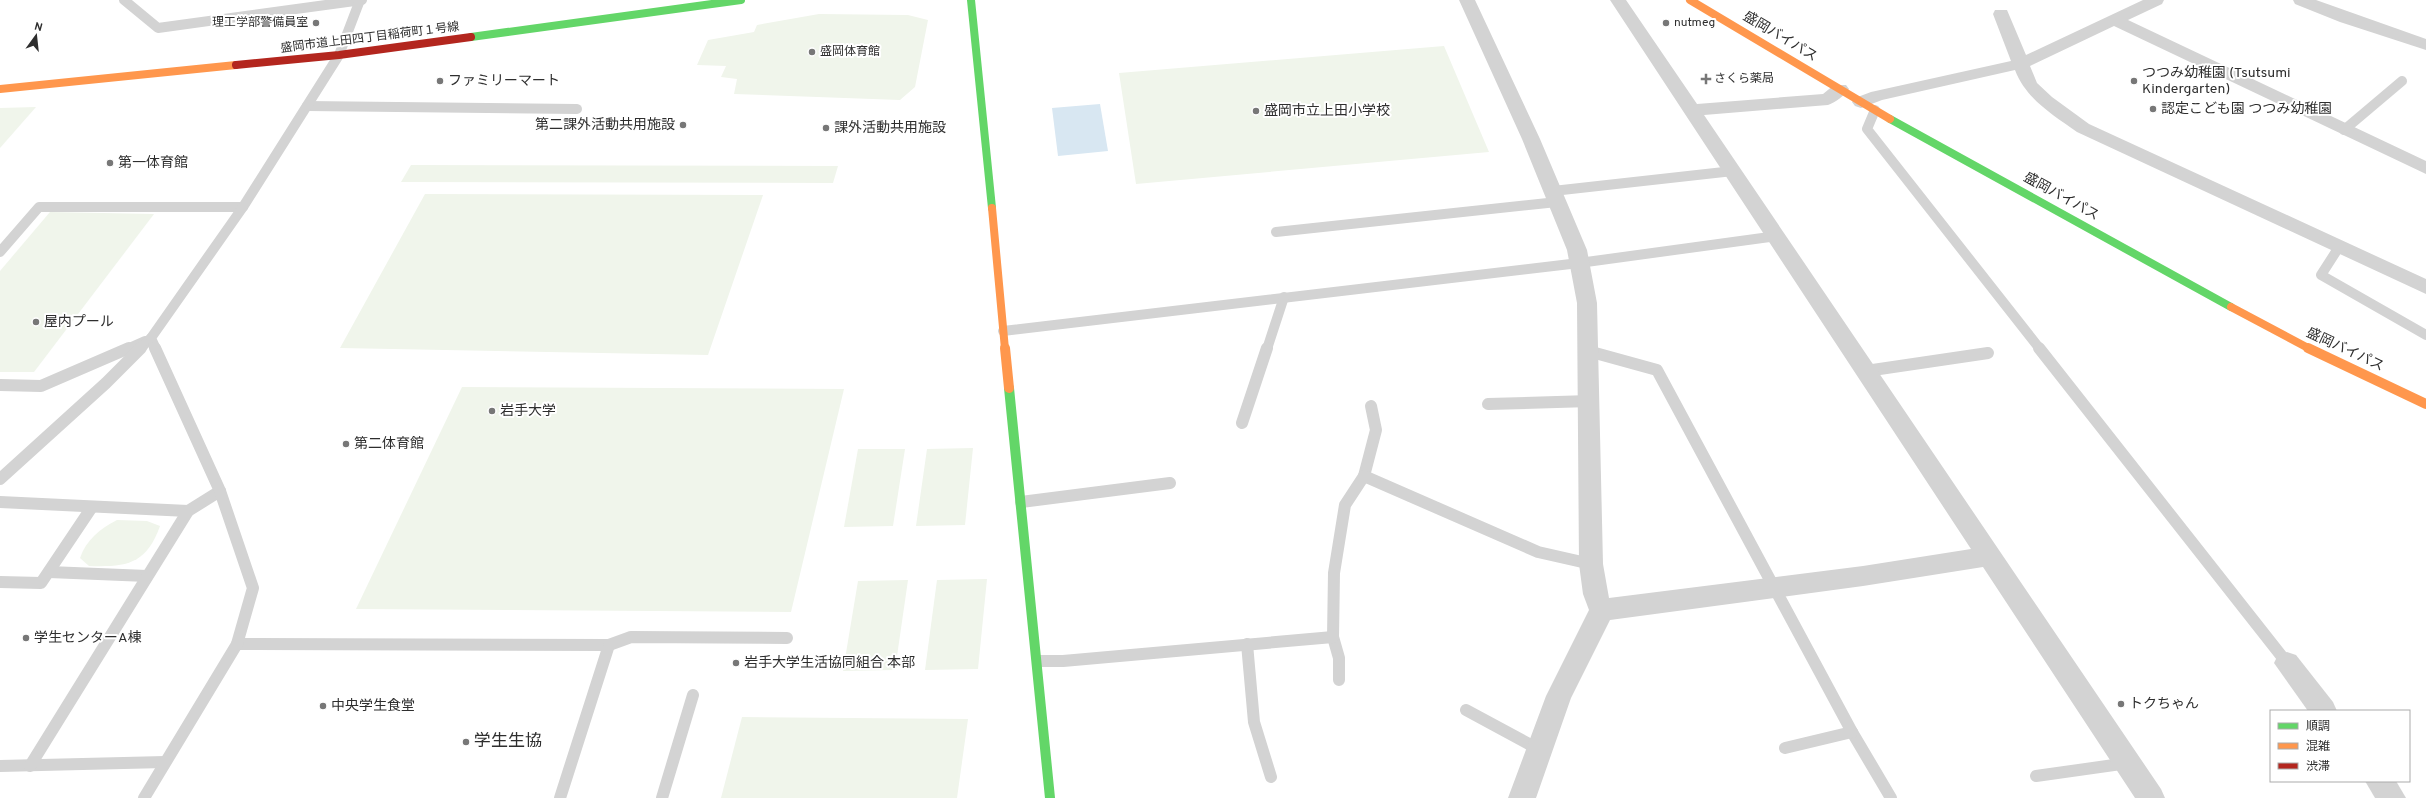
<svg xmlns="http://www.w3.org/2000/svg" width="2426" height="798" font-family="Overpass,'Noto Sans JP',sans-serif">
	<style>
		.green { fill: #f0f5eb }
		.water { fill: #d8e7f2 }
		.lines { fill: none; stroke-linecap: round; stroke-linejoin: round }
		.lane-far1 { stroke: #d3d3d3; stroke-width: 10 }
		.lane { stroke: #d3d3d3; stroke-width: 12 }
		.street { fill: #d3d3d3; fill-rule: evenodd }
		.fast-far1 { stroke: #63d668; stroke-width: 8 }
		.fast { stroke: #63d668; stroke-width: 10 }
		.slow-far1 { stroke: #ff974d; stroke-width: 8 }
		.slow { stroke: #ff974d; stroke-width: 10 }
		.jam { stroke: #b3261e; stroke-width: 8 }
		.poi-dot { fill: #777; stroke: #fff; stroke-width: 1.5 }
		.labels { text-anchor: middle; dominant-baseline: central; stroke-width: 4; stroke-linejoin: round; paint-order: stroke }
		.far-poi-label { font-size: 12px; fill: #2e2e2e; stroke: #fff; text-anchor: start }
		.far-street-label { font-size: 12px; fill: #2e2e2e; stroke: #fff }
		.street-label { font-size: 14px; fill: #2e2e2e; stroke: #fff }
		.poi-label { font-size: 14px; fill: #2e2e2e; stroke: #fff; text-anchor: start }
		.near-poi-label { font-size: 17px; fill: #2e2e2e; stroke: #fff; text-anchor: start }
	</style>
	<rect width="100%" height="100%" fill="#fff"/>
	<!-- green -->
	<g class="green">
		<path d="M 819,14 L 908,15 L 928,20 L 915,87 L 900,100 L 734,94 L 737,79 L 721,77 L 726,66 L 697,65 L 708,40 L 754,32 L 757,25 Z"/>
		<path d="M 1444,46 L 1489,152 L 1136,184 L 1119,73 Z"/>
		<path d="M 36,107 L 0,148 L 0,108 Z"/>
		<path d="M 411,165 L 838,166 L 833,183 L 401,182 Z"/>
		<path d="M 425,194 L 763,195 L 708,355 L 340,348 Z"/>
		<path d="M 50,212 L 154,214 L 34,372 L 0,372 L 0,271 Z"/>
		<path d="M 462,387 L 844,389 L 791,612 L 356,609 Z"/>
		<path d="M 973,448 L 965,525 L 916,526 L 927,449 Z"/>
		<path d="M 858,449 L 905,449 L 893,526 L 844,527 Z"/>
		<path d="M 117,520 L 147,521 L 160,526 C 146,565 126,567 89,566 L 80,558 C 86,540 101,528 117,520 Z"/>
		<path d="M 987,579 L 978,669 L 925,670 L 937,580 Z"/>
		<path d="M 908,580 L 895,670 L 843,671 L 858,581 Z"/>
		<path d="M 742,717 L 968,719 L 957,798 L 721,798 Z"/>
	</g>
	<!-- water -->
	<path class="water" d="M 1100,104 L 1108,151 L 1058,156 L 1052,108 Z"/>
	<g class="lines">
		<!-- lane-far1 -->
		<g class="lane-far1">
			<path d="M 124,0 L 158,28 L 362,0"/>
			<path d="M 307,106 L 577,109"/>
			<path d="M 1875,110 L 1867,129 L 2040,349"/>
			<path d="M 2344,130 L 2402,81"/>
			<path d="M 1553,191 L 1733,171"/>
			<path d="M 1276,232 L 1557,202"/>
			<path d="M 2339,247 L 2321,275 L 2426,335"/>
			<path d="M 0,252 L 39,207 L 243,207"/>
			<path d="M 1003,331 L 1579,263 L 1777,236"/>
			<path d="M 127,349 L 145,341"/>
			<path d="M 140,349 L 151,338"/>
			<path d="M 156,349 L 151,338 L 243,207 L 339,55 L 360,0"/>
			<path d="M 1267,349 L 1284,297"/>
		</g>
		<!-- lane -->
		<g class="lane">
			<path d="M 2039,348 L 2287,663"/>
			<path d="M 1588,351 L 1657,370 L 1852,732 L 1891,798"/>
			<path d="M 1866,371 L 1988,353"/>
			<path d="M 0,385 L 41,386 L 129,348"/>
			<path d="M 1488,404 L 1590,401"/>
			<path d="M 1242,423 L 1267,348"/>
			<path d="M 1364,476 L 1376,430 L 1371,406"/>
			<path d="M 0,479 L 106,383 L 141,348"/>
			<path d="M 0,502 L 188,511"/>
			<path d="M 1021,502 L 1170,483"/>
			<path d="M 49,572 L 147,576"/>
			<path d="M 0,582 L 41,583 L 92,507"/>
			<path d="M 1333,637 L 1339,658 L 1339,680"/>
			<path d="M 237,644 L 609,645 L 560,798"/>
			<path d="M 1247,644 L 1254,722 L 1271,777"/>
			<path d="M 609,645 L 631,637 L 787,638"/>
			<path d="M 1038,661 L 1063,661 L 1333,637 L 1334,573 L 1345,505 L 1364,476 L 1538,552 L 1591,564"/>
			<path d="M 1466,710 L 1540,750"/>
			<path d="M 1785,748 L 1852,732"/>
			<path d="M 0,766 L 165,762"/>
			<path d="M 30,766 L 188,511 L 220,491"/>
			<path d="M 2036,776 L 2128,763"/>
			<path d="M 144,798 L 237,644 L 253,588 L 220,491 L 155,348"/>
			<path d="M 662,798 L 693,695"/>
		</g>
		<!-- street -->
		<g class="street">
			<path d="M 1459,0 L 1475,0 L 1540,139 L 1587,250 L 1597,303 L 1603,564 L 1609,598 L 1863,566 L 1971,549 L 1610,0 L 1626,0 L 1697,104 L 1823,94 L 1834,85 L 1846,85 L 1849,89 C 1844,96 1836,102 1828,105 L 1704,115 L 2161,789 L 2165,798 L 2135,798 L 1983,567 L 1863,586 L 1610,620 L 1571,698 L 1536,798 L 1508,798 L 1546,696 L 1589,610 L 1583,594 L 1579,564 L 1577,303 L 1567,250 L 1522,139 Z"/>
			<path d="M 2143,0 L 2164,0 L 2162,4 L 2128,20 L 2426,161 L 2426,174 L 2114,26 L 2030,66 L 2037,83 L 2052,97 L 2089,124 L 2426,279 L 2426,294 L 2077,132 C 2052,114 2026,99 2015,70 L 1882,100 L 1861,108 L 1855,106 L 1852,102 L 1855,98 L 1871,92 L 2011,61 L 1993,14 L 1995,10 L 2007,10 L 2026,55 Z"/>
			<path d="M 2293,0 L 2316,0 L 2426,39 L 2426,50 L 2340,22 L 2295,4 Z"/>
			<path d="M 2287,652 L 2296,655 L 2333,702 L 2337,711 L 2308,711 L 2274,663 L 2278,655 Z"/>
			<path d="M 2365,781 L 2396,781 L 2406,798 L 2375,798 Z"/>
		</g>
		<!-- fast-far1 -->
		<g class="fast-far1">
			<path d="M 971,0 L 992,208"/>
			<path d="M 471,37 L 741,0"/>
			<path d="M 1890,119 L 2231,307"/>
		</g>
		<!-- fast -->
		<path class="fast" d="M 1009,388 L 1050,798"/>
		<!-- slow-far1 -->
		<g class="slow-far1">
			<path d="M 1690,0 L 1890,119"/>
			<path d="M 0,89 L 236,65"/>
			<path d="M 992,208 L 1005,349"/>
			<path d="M 2231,307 L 2310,349"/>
		</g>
		<!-- slow -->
		<g class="slow">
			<path d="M 1005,348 L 1009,388"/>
			<path d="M 2308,348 L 2426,404"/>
		</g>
		<!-- jam -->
		<path class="jam" d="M 236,65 L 339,55 L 471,37"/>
	</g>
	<!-- markers -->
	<g class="poi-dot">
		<circle cx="316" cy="23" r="4"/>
		<circle cx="1666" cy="23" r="4"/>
		<circle cx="812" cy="52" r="4"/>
		<path d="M1704 73h4v4h4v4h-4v4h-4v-4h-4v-4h4z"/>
		<circle cx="440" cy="81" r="4"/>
		<circle cx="2134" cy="81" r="4"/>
		<circle cx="2153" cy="109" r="4"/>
		<circle cx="1256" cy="111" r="4"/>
		<circle cx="683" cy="125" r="4"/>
		<circle cx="826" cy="128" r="4"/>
		<circle cx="110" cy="163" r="4"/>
		<circle cx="36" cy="322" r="4"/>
		<circle cx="492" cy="411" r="4"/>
		<circle cx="346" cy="444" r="4"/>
		<circle cx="26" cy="638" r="4"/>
		<circle cx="736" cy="663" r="4"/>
		<circle cx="2121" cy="704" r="4"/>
		<circle cx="323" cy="706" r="4"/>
		<circle cx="466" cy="742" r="4"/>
	</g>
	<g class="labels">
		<!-- far-poi labels -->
		<g class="far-poi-label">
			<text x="308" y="23" text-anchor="end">理工学部警備員室</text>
			<text x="1674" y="23">nutmeg</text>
			<text x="820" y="52">盛岡体育館</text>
			<text x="1714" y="79">さくら薬局</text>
		</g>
		<!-- far-street labels -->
		<g class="far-street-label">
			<text transform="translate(370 38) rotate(-7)">盛岡市道上田四丁目稲荷町１号線</text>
		</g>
		<!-- street labels -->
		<g class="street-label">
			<text transform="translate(1780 37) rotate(31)">盛岡バイパス</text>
			<text transform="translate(2061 197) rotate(29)">盛岡バイパス</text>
			<text transform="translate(2345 350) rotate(25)">盛岡バイパス</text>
		</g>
		<!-- poi labels -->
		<g class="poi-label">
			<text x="2142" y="73">つつみ幼稚園 (Tsutsumi<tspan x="2142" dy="16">Kindergarten)</tspan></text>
			<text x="448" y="81">ファミリーマート</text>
			<text x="2161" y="109">認定こども園 つつみ幼稚園</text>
			<text x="1264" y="111">盛岡市立上田小学校</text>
			<text x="675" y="125" text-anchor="end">第二課外活動共用施設</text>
			<text x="834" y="128">課外活動共用施設</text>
			<text x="118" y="163">第一体育館</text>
			<text x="44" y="322">屋内プール</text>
			<text x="500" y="411">岩手大学</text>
			<text x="354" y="444">第二体育館</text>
			<text x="34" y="638">学生センターA棟</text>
			<text x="744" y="663">岩手大学生活協同組合 本部</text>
			<text x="2129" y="704">トクちゃん</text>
			<text x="331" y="706">中央学生食堂</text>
		</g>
		<!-- near-poi labels -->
		<g class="near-poi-label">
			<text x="474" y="742">学生生協</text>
		</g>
	</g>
	<!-- legend -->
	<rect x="2270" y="710" width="140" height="72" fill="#ffffff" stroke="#ababab"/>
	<rect x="2278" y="723" width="20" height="6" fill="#63d668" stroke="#ababab"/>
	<text x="2306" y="730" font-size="12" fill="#2e2e2e">順調</text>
	<rect x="2278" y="743" width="20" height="6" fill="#ff974d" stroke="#ababab"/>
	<text x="2306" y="750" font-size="12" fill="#2e2e2e">混雑</text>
	<rect x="2278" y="763" width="20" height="6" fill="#b3261e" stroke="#ababab"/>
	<text x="2306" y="770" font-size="12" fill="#2e2e2e">渋滞</text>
	<!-- north arrow -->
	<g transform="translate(36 36) rotate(15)" stroke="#ffffff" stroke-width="3" paint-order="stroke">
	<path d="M0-3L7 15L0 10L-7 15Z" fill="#2e2e2e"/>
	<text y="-6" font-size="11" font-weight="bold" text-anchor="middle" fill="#2e2e2e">N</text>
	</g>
</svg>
